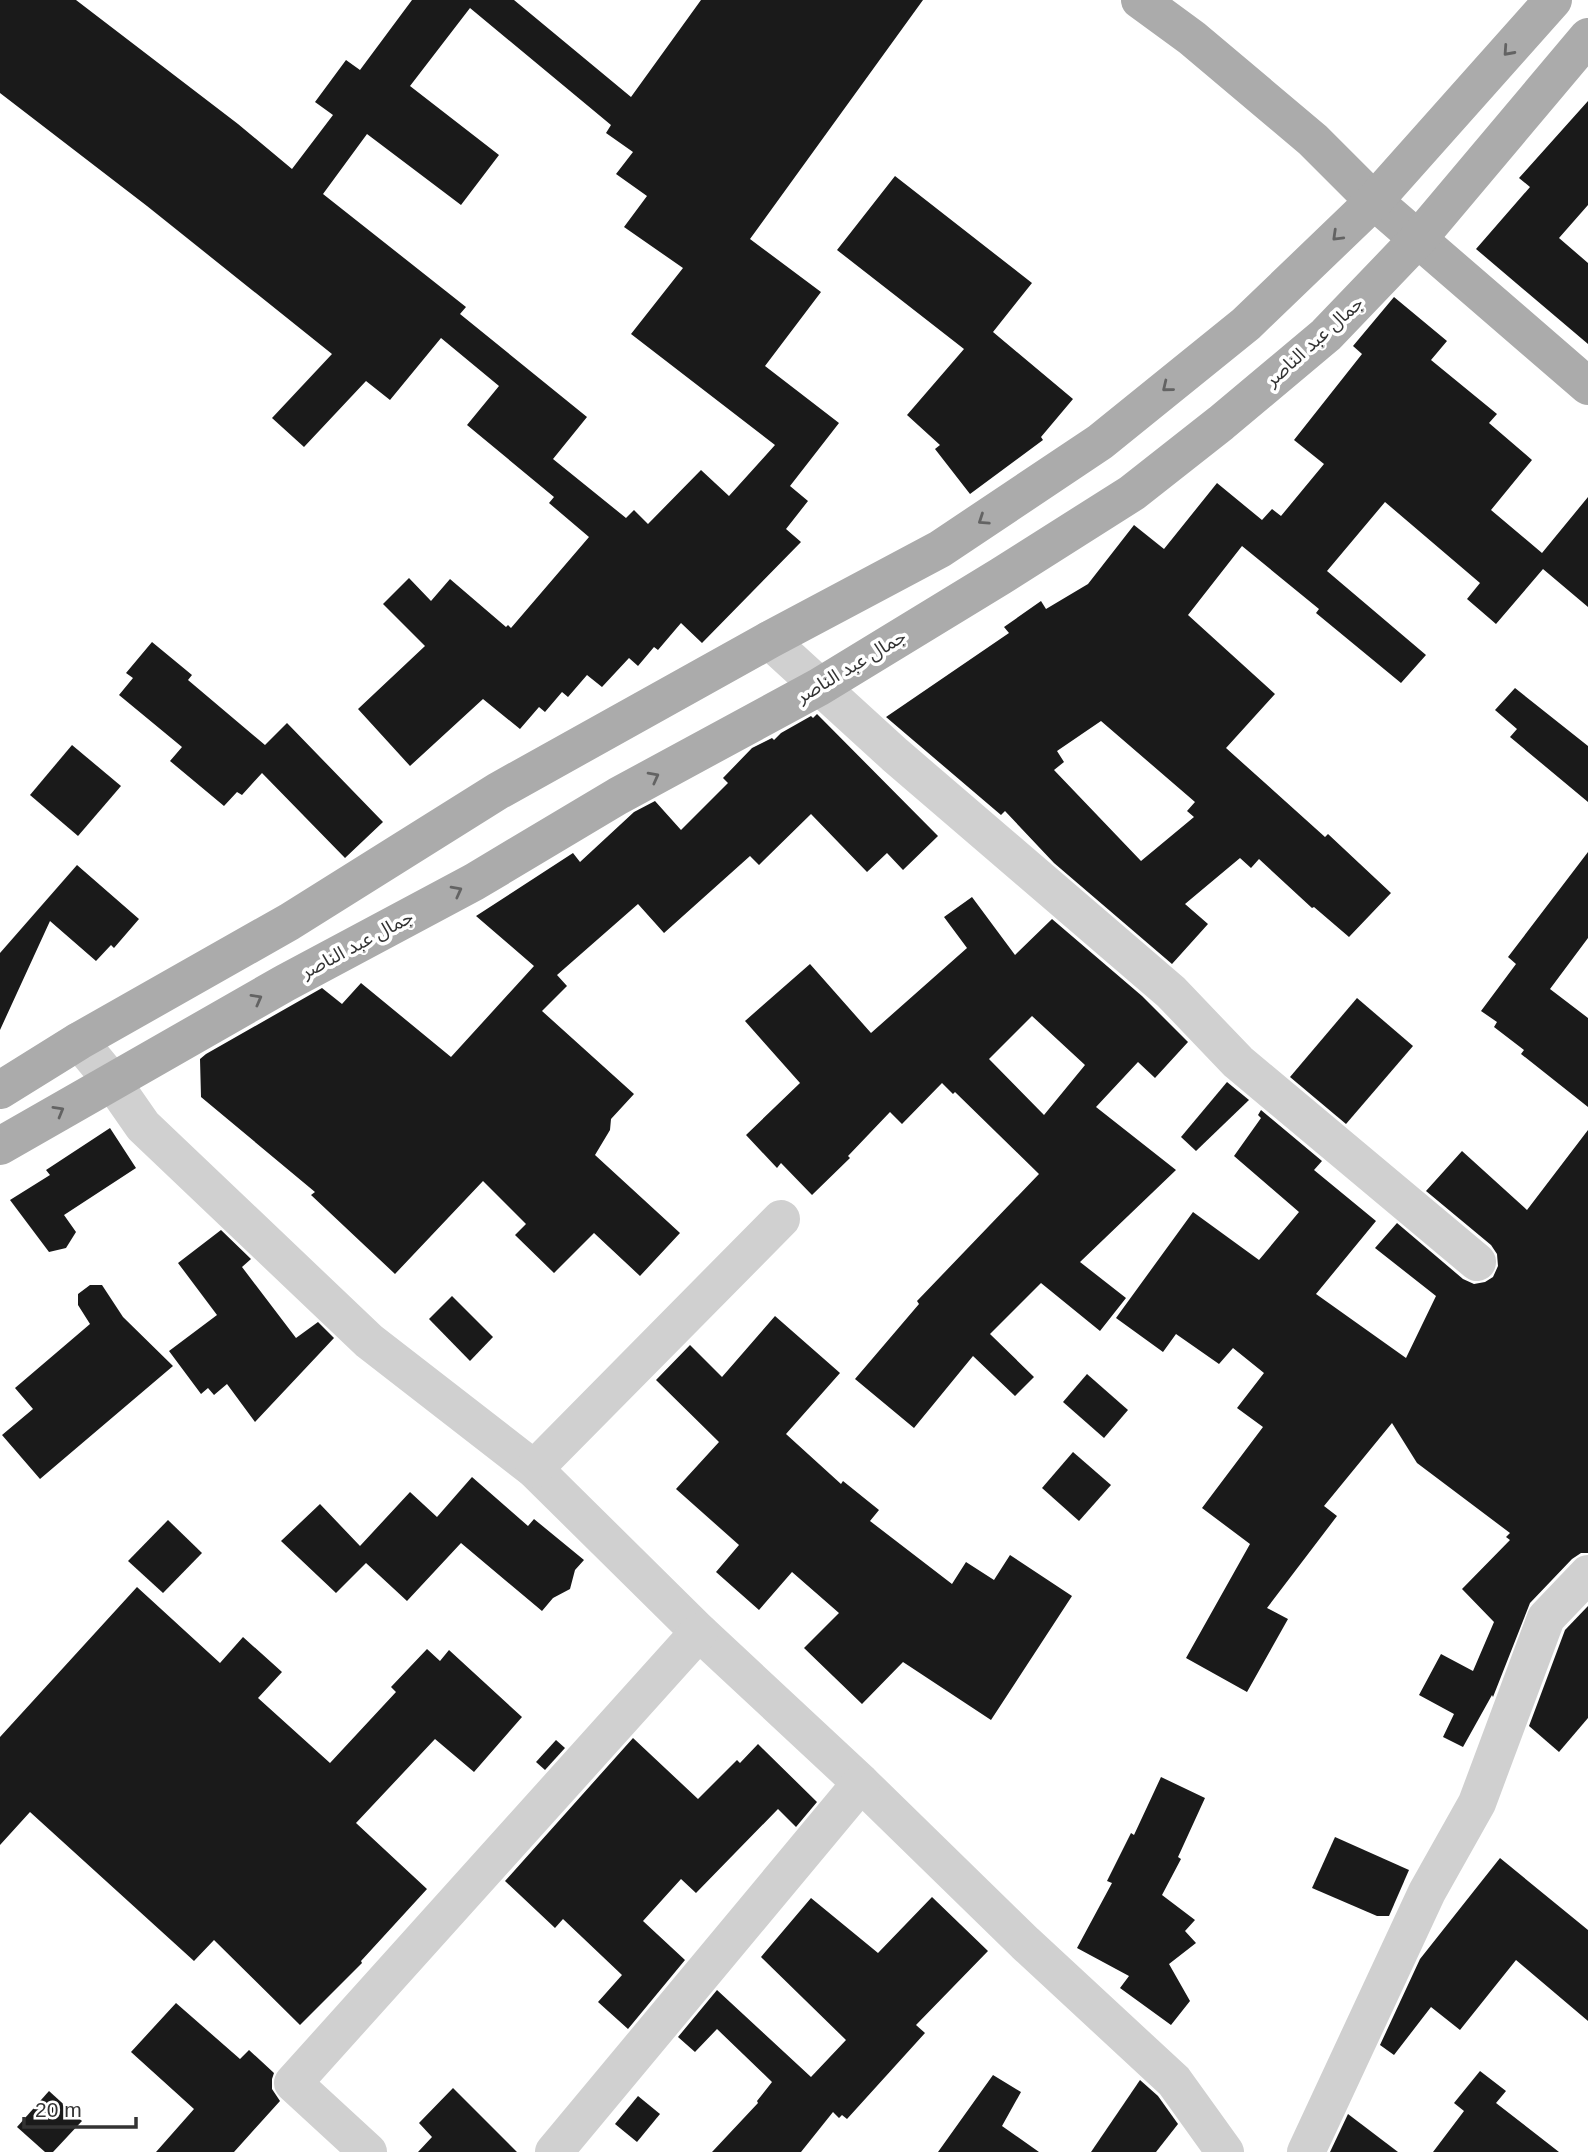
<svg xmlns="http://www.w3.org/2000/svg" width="1588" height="2152" font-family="Arial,'Noto Sans Arabic',sans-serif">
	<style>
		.building { fill: #1a1a1a; fill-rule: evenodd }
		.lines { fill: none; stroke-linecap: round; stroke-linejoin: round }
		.minor { stroke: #d0d0d0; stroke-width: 38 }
		.major { stroke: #ababab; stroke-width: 38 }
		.oneway { stroke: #636363 }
		.labels { text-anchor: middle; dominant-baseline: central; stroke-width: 7; stroke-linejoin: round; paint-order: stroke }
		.street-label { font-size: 19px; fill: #333; stroke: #fff }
	</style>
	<rect width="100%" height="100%" fill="#fff"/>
	<!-- building -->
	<g class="building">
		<path d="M 0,0 L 76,0 L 238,124 L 292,169 L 333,115 L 315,102 L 346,60 L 360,70 L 412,0 L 514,0 L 631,97 L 701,0 L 923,0 L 750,239 L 821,292 L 765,366 L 839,423 L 790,486 L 808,501 L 786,529 L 801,542 L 702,643 L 681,623 L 658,650 L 654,647 L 638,666 L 629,658 L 602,687 L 587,675 L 568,697 L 562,692 L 545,712 L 539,707 L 520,729 L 483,699 L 410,766 L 358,709 L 425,646 L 383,604 L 409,578 L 431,601 L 450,579 L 506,627 L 508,625 L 511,628 L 589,537 L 549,503 L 554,497 L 467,425 L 499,386 L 441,338 L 390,400 L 366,381 L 304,447 L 272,418 L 332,354 L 147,206 L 0,93 ZM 470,8 L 611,125 L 606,133 L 633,152 L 616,174 L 647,196 L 624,227 L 683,268 L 631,334 L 775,445 L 729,496 L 701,470 L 648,524 L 634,510 L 626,518 L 553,459 L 587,417 L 460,314 L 466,307 L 323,194 L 367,134 L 461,205 L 499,155 L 410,86 Z"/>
		<path d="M 1588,101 L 1588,205 L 1559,238 L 1588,263 L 1588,344 L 1476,249 L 1530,187 L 1519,178 Z"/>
		<path d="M 895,176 L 1032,283 L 993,332 L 1073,399 L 1041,437 L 1043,440 L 970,494 L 935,449 L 940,445 L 907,415 L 964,349 L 837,250 Z"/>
		<path d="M 1394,297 L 1447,341 L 1431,360 L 1497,414 L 1489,423 L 1532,460 L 1491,510 L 1542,553 L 1588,497 L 1588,607 L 1543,569 L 1496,624 L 1467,599 L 1480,583 L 1385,502 L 1327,571 L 1426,655 L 1401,683 L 1316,613 L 1319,609 L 1242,546 L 1188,615 L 1275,694 L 1226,748 L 1325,837 L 1328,834 L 1391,893 L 1349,937 L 1314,907 L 1312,908 L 1259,859 L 1251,868 L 1240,858 L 1185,904 L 1208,924 L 1172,964 L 1054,863 L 1005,811 L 1001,815 L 886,717 L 1009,633 L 1004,627 L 1041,601 L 1046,609 L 1088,584 L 1134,525 L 1164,549 L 1217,483 L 1262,520 L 1272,509 L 1281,516 L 1324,464 L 1294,440 L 1362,354 L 1353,346 ZM 1101,721 L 1195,802 L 1187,811 L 1194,817 L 1141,861 L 1054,770 L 1064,762 L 1057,751 Z"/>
		<path d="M 152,642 L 192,675 L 188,680 L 265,745 L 287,723 L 383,822 L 345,858 L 262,773 L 242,795 L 237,792 L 224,806 L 170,761 L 182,747 L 119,695 L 133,678 L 126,673 Z"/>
		<path d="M 1515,688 L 1588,746 L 1588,802 L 1510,737 L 1517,729 L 1495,710 Z"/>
		<path d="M 817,714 L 938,836 L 903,870 L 887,853 L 867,872 L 811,814 L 759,865 L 750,856 L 664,933 L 638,904 L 557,975 L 567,986 L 542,1011 L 634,1094 L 611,1119 L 610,1130 L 595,1155 L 680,1233 L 640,1276 L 594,1233 L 554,1273 L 515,1235 L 526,1224 L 483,1181 L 395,1274 L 311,1195 L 315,1192 L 201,1097 L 200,1059 L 206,1054 L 322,988 L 342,1004 L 361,983 L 451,1057 L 534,966 L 476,916 L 573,853 L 580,862 L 634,812 L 655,801 L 681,830 L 728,783 L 723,778 L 752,748 L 772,738 L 774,740 L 781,733 L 811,716 L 813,718 Z"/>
		<path d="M 72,745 L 121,786 L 78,836 L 30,795 Z"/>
		<path d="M 1588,852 L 1588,938 L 1550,989 L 1588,1018 L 1588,1107 L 1521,1054 L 1524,1050 L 1494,1027 L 1497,1022 L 1481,1011 L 1516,964 L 1508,957 Z"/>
		<path d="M 77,865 L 139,919 L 114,948 L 111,945 L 96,961 L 50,921 L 0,1030 L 0,953 Z"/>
		<path d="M 972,897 L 1015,955 L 1052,919 L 1142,996 L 1188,1042 L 1155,1078 L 1138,1062 L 1096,1107 L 1176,1170 L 1080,1262 L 1126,1298 L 1100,1331 L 1041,1283 L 990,1334 L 1034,1377 L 1015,1396 L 973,1356 L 914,1428 L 855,1379 L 919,1304 L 917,1301 L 1039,1174 L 955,1092 L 953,1094 L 942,1083 L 902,1124 L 890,1112 L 848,1156 L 850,1158 L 812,1195 L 781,1163 L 777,1168 L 746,1135 L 800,1083 L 745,1021 L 810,964 L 871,1033 L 967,948 L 944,917 ZM 1032,1016 L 1085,1065 L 1044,1115 L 989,1059 Z"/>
		<path d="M 1357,998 L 1413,1046 L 1346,1124 L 1290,1077 Z"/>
		<path d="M 1227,1082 L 1249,1100 L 1196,1151 L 1181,1137 Z"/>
		<path d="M 1261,1110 L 1322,1161 L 1314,1170 L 1376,1221 L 1316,1294 L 1406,1358 L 1436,1296 L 1375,1248 L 1397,1223 L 1463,1279 L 1474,1284 L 1485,1282 L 1493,1277 L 1498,1266 L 1497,1254 L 1491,1245 L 1426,1191 L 1462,1151 L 1527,1210 L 1588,1130 L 1588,1553 L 1581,1553 L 1572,1559 L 1530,1603 L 1493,1697 L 1492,1695 L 1463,1747 L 1443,1737 L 1454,1714 L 1419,1695 L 1441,1654 L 1473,1671 L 1494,1622 L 1462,1589 L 1510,1540 L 1506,1537 L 1510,1533 L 1417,1463 L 1392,1423 L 1324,1506 L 1337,1516 L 1267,1608 L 1288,1619 L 1247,1692 L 1186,1658 L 1250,1544 L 1202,1508 L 1263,1427 L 1237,1408 L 1264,1373 L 1233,1348 L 1219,1364 L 1176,1334 L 1163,1352 L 1116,1318 L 1193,1212 L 1259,1260 L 1299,1212 L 1234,1156 L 1261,1118 L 1258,1115 Z"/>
		<path d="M 110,1128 L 136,1168 L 64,1215 L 76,1232 L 66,1248 L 49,1252 L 10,1200 L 50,1175 L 46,1170 Z"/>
		<path d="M 221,1230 L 251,1259 L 242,1267 L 296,1338 L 318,1322 L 334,1338 L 255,1422 L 227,1384 L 214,1395 L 208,1388 L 201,1394 L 169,1351 L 217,1315 L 178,1263 Z"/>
		<path d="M 90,1285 L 102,1285 L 123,1317 L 173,1366 L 40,1479 L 2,1435 L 33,1409 L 15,1388 L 90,1324 L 78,1305 L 78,1294 Z"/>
		<path d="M 452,1296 L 493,1337 L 470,1361 L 429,1319 Z"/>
		<path d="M 775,1316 L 840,1373 L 786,1434 L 841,1484 L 843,1481 L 879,1510 L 870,1521 L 952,1584 L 966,1562 L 994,1580 L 1010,1555 L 1072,1596 L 991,1720 L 903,1662 L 862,1704 L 804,1648 L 839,1613 L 792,1572 L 759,1610 L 716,1572 L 739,1545 L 676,1489 L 719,1442 L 656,1380 L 690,1345 L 722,1377 Z"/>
		<path d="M 1087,1374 L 1128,1410 L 1104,1438 L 1063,1402 Z"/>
		<path d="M 1073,1452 L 1111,1485 L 1079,1521 L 1042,1488 Z"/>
		<path d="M 472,1477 L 528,1526 L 534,1519 L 584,1560 L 575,1570 L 570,1589 L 553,1598 L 542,1611 L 461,1543 L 407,1601 L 366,1563 L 336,1593 L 281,1541 L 320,1504 L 360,1546 L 410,1492 L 437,1517 Z"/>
		<path d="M 168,1520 L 202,1553 L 163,1593 L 128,1561 Z"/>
		<path d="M 137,1587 L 220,1663 L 243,1637 L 282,1672 L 258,1698 L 330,1763 L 396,1692 L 391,1687 L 427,1649 L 440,1661 L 449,1650 L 522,1717 L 474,1772 L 435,1739 L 356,1823 L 427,1889 L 361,1961 L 362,1963 L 300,2025 L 214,1940 L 194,1961 L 30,1812 L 0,1845 L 0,1737 Z"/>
		<path d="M 1588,1606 L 1588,1718 L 1559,1752 L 1529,1726 L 1565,1630 Z"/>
		<path d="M 633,1738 L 698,1799 L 737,1760 L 740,1763 L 758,1744 L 817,1802 L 796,1827 L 778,1809 L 696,1893 L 681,1879 L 643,1921 L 685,1960 L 628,2029 L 598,2002 L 622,1975 L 563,1919 L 555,1928 L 505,1881 Z"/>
		<path d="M 556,1740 L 565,1748 L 545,1770 L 536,1762 Z"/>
		<path d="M 1161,1777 L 1205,1798 L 1178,1857 L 1181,1859 L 1162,1895 L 1195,1920 L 1185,1931 L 1196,1943 L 1169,1964 L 1190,2001 L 1171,2025 L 1120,1988 L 1129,1976 L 1077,1948 L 1112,1883 L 1107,1881 L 1131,1833 L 1134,1835 Z"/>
		<path d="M 1335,1837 L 1409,1870 L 1389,1916 L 1377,1916 L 1312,1888 Z"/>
		<path d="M 1500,1858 L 1588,1930 L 1588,2021 L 1516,1960 L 1460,2030 L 1431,2007 L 1394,2055 L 1380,2045 L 1420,1959 Z"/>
		<path d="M 932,1897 L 988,1951 L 916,2025 L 925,2033 L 847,2119 L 842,2115 L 839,2118 L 833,2112 L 801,2152 L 712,2152 L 758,2103 L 757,2101 L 772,2082 L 717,2029 L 695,2052 L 678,2037 L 717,1990 L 811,2077 L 846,2040 L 761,1957 L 811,1898 L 878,1953 Z"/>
		<path d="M 176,2003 L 240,2059 L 249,2050 L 274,2073 L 272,2079 L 272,2089 L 280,2101 L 234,2152 L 156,2152 L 194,2109 L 131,2052 Z"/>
		<path d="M 1480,2071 L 1506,2091 L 1496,2103 L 1559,2152 L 1433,2152 L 1464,2111 L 1454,2103 Z"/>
		<path d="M 993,2075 L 1021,2092 L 1002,2126 L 1039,2152 L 938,2152 Z"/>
		<path d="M 1140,2080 L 1158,2096 L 1178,2124 L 1156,2152 L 1091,2152 Z"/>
		<path d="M 453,2088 L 517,2152 L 418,2152 L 432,2137 L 419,2123 Z"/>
		<path d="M 49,2091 L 82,2121 L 53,2152 L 45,2152 L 17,2127 Z"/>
		<path d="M 638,2096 L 660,2114 L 637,2142 L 615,2124 Z"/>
		<path d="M 1348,2114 L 1398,2152 L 1330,2152 Z"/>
	</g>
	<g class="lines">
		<!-- minor -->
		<g class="minor">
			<path d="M 769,640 L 895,755 L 1171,992 L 1238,1062 L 1477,1262"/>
			<path d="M 79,1041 L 111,1080 L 143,1126 L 369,1341 L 534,1469 L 699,1632 L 861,1783 L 1025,1943 L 1174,2081 L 1225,2152"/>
			<path d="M 534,1469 L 781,1219"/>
			<path d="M 368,2152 L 293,2083 L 699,1632"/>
			<path d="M 554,2152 L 861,1783"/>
			<path d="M 1306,2152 L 1427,1892 L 1477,1803 L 1546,1618 L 1588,1574"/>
		</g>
		<!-- major -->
		<g class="major">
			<path d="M 1140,0 L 1192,38 L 1313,140 L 1374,201 L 1588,386"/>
			<path d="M 0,1090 L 79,1041 L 289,922 L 498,791 L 769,640 L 940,549 L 1100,442 L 1246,324 L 1374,201 L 1553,0"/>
			<path d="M 0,1146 L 285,983 L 474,882 L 618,796 L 819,687 L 1001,576 L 1132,493 L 1221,423 L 1326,335 L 1418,239 L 1588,37"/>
		</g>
	</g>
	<!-- one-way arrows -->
	<defs><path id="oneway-chevron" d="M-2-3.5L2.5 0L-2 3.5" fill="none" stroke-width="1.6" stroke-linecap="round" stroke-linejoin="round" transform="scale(1.75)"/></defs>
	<g class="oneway">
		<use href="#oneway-chevron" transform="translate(1508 51) rotate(132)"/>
		<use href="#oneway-chevron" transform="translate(1337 236) rotate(136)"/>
		<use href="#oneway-chevron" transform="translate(1167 387) rotate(141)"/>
		<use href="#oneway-chevron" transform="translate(983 520) rotate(146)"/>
		<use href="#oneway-chevron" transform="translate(654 777) rotate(-28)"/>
		<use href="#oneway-chevron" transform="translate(457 891) rotate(-28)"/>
		<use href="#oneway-chevron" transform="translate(257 999) rotate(-29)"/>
		<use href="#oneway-chevron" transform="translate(59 1111) rotate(-30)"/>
	</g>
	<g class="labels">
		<!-- street labels -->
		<g class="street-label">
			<text transform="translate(1314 341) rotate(-42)">جمال عبد الناصر</text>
			<text transform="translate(851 666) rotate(-31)">جمال عبد الناصر</text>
			<text transform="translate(357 944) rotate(-28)">جمال عبد الناصر</text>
		</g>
	</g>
	<!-- scale -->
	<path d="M24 2117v10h112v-10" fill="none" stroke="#333333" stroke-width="3.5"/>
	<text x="35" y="2117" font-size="21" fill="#333333" stroke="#ffffff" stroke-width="5" paint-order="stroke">20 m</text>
</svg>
